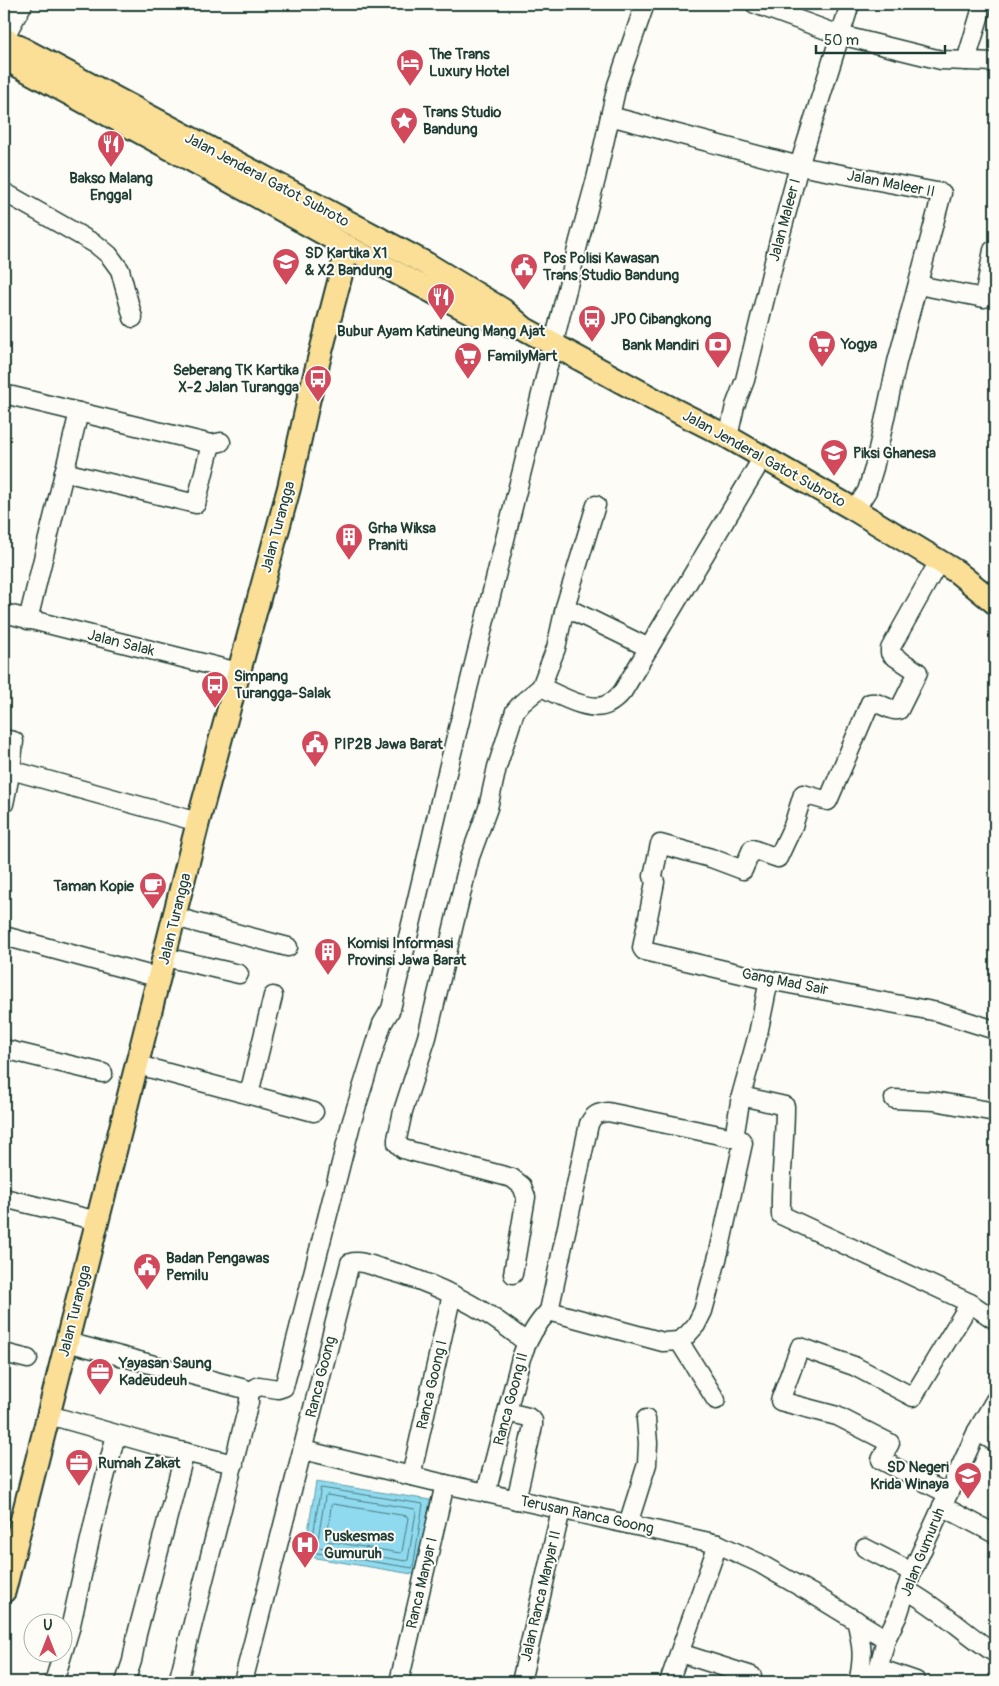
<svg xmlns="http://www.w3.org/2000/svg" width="999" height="1686" font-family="Pangolin,sans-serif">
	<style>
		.water { fill: #8fdaef; stroke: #629ba4 }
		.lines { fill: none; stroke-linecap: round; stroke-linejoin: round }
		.shore { stroke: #4c7c7f; stroke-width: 1 }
		.minor-casing { stroke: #1f3d34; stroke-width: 21 }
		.major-casing { stroke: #1f3d34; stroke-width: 26 }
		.minor { stroke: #fdfcf7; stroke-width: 18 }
		.major { stroke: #fbdf96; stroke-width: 22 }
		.labels { text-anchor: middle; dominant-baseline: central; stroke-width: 4; stroke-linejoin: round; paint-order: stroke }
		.poi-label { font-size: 15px; font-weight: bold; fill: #1f3d34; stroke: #fdfcf7; text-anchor: start }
		.street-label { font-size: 15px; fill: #1f3d34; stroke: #fdfcf7 }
	</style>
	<rect width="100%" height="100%" fill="#fdfcf7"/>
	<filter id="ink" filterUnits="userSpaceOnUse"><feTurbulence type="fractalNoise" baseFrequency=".02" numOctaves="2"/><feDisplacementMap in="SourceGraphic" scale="10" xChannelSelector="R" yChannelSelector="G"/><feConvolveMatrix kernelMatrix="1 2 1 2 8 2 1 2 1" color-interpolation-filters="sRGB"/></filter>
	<g filter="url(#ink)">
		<!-- water -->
		<path class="water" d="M 316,1482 L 430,1500 L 418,1575 L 304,1556 Z"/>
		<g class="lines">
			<!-- shore -->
			<g class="shore">
				<path d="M 321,1488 L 423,1504 L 413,1568 L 311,1552 Z"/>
				<path d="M 327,1495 L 415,1509 L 416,1512 L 408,1560 L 406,1561 L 318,1547 L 317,1545 L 325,1497 Z"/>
				<path d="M 333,1504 L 407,1516 L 408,1518 L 402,1552 L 400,1553 L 327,1541 L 331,1506 Z"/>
			</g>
			<defs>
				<g id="minor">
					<path d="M 755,4 L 840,35 L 941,60 L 995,62"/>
					<path d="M 4,38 L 23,4"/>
					<path d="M 966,61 L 983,4"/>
					<path d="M 610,116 L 799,166 L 942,193 L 897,362 L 874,468 L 867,491 L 855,510"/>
					<path d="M 4,192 L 97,245 L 109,255 L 120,270 L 133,318"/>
					<path d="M 918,285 L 984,298 L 993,250"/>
					<path d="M 4,394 L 211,444 L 221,442"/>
					<path d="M 728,437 L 735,406 L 745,380 L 779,241 L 799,166 L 850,4"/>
					<path d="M 64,472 L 196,504 L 211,444"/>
					<path d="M 940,562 L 933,572 L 890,649 L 890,653 L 892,655 L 918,672 L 899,710 C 890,712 880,701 870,703 L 828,801 L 803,794 L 793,826 L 778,858 L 752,849 L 743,870 L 711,858 L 660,844 L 653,876 L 655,882 L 642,948 L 644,951 L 758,978 L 938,1012 L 995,1030"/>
					<path d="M 565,607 L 649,648"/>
					<path d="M 4,613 L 238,672"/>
					<path d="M 28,620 L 79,412"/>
					<path d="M 541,687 C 557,694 591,714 608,704 C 614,701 619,696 623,691 L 763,457"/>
					<path d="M 4,739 L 14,741 L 11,770 L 4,804"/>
					<path d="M 11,770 L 198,822"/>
					<path d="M 175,917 L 288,947"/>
					<path d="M 4,936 L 160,978"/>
					<path d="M 165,957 L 239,974"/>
					<path d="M 769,980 L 758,1034 L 741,1096 L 785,1106 C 785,1142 780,1179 781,1215 L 970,1303 L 995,1320"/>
					<path d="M 4,1049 L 103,1073"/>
					<path d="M 138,1065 L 314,1112"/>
					<path d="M 249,1094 L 273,996"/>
					<path d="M 894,1099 L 934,1101 L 995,1112"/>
					<path d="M 608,1112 L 734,1138 L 741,1140 L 743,1143 L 719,1252 L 703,1311 L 696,1325 L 687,1335 L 679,1341 L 663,1342 L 549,1311 L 589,1124 C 594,1114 598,1113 608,1112 Z"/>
					<path d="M 734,1138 L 741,1096"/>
					<path d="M 4,1198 L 98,1221"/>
					<path d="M 513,1274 L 526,1197 L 522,1186 L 512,1178 L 403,1149 L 397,1143 L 397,1139 L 403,1111 L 427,1037 L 470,857 L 488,808 L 497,767 L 515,711 L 522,703 L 541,687 L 556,648 L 565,607 L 596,505"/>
					<path d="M 679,1341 L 716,1400"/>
					<path d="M 67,1342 L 245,1389 L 249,1392 L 249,1402 L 178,1682"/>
					<path d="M 4,1353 L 28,1359"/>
					<path d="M 249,1392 L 259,1386 L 278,1389 L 284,1387 L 351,1124 L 382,1024 L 391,1009 L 443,789 L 579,241 L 596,179 L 617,85 L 645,4"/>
					<path d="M 507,1412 L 528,1417 L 533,1421 L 533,1426 L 516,1500"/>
					<path d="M 49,1415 L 155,1445 L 234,1464"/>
					<path d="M 977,1431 L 995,1442"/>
					<path d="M 303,1450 L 445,1484 L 718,1544 L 759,1563 L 811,1593 L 886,1639"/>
					<path d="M 411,1476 L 452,1294"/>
					<path d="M 486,1493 L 521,1358 C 527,1341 536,1324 549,1311"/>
					<path d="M 948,1494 L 881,1460 L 890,1443 L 837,1416 L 780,1401 L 800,1347 L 854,1366 L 913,1397 L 970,1303"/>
					<path d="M 942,1506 L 995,1534"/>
					<path d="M 628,1524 L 647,1464 L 648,1443 L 646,1419"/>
					<path d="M 865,1548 L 912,1572"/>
					<path d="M 906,1590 C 940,1608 964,1633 995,1653"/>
					<path d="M 856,1620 C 862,1644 864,1658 858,1682"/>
					<path d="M 680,1653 L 752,1676"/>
					<path d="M 878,1668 L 916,1681"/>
					<path d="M 54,1682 L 70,1629 L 97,1508 L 116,1435"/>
					<path d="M 125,1682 L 132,1661 L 137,1634 L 185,1452"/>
					<path d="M 243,1682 L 350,1263 C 359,1260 371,1265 380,1268 C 434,1282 484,1307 527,1343"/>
					<path d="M 399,1682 L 445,1484"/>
					<path d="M 521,1682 L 561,1510"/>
					<path d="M 669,1682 L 718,1544"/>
					<path d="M 875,1682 L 886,1639 L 898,1615 L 912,1572 L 977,1431 L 995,1400"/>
				</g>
				<g id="major">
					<path d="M 4,39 L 427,264 L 503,310 L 525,329 L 655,400 L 728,437 L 855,510 L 957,572 L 995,603"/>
					<path d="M 4,58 L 221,176 L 348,247 L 476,315 L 519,327"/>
					<path d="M 4,1591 L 198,822 L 289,488 L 309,398 L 348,247"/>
				</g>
			</defs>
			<!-- minor casing -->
			<use href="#minor" class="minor-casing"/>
			<!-- major casing -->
			<use href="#major" class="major-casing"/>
			<!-- minor -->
			<use href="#minor" class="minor"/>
			<!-- major -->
			<use href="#major" class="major"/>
		</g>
	</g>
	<!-- icons -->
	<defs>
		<symbol id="hotel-pin" viewBox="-11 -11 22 30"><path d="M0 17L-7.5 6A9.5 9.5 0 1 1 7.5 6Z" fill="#d1495b" stroke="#fdfcf7"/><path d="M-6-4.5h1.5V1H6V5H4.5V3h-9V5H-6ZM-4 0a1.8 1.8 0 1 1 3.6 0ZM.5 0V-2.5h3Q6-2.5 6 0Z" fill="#fff"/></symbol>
		<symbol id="sight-pin" viewBox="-11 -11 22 30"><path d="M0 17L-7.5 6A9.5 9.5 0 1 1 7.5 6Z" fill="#d1495b" stroke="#fdfcf7"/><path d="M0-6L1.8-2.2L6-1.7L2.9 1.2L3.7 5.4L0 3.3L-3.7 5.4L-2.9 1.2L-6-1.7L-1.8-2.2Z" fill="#fff"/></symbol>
		<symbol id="restaurant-pin" viewBox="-11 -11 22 30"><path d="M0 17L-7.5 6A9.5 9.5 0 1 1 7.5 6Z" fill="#d1495b" stroke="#fdfcf7"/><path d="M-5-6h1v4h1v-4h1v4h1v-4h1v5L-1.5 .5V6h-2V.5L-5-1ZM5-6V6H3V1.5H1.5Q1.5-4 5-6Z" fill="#fff"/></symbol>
		<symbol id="school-pin" viewBox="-11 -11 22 30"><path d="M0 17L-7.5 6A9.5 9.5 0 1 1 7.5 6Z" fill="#d1495b" stroke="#fdfcf7"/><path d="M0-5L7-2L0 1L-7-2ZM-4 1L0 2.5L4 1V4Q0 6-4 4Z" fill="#fff"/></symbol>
		<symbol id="civic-pin" viewBox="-11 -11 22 30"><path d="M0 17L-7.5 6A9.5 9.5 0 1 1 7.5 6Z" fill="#d1495b" stroke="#fdfcf7"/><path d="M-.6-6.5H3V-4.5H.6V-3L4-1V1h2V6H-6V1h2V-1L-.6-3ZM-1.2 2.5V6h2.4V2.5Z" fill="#fff"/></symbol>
		<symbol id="bus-pin" viewBox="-11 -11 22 30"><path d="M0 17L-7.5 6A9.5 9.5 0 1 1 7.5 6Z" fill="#d1495b" stroke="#fdfcf7"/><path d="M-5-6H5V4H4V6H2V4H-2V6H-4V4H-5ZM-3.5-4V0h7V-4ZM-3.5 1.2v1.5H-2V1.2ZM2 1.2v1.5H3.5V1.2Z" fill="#fff"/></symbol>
		<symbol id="supermarket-pin" viewBox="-11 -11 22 30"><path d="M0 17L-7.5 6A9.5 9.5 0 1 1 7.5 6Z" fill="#d1495b" stroke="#fdfcf7"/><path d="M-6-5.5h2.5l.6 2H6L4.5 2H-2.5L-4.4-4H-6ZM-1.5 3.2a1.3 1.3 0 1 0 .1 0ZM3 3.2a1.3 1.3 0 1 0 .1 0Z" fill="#fff"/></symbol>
		<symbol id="bank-pin" viewBox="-11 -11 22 30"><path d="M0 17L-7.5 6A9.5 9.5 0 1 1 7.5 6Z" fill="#d1495b" stroke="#fdfcf7"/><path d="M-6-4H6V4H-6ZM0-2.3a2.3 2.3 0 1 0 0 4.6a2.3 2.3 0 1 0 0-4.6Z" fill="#fff"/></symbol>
		<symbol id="building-pin" viewBox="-11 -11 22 30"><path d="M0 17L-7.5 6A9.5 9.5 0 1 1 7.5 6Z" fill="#d1495b" stroke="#fdfcf7"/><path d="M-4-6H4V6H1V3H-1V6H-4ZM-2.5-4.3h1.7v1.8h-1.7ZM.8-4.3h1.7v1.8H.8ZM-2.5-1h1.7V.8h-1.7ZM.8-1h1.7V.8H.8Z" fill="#fff"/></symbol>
		<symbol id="cafe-pin" viewBox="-11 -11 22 30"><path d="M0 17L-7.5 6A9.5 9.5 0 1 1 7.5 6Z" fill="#d1495b" stroke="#fdfcf7"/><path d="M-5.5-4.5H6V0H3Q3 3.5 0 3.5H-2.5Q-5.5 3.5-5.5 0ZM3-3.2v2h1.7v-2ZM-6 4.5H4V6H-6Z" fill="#fff"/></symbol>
		<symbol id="office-pin" viewBox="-11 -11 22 30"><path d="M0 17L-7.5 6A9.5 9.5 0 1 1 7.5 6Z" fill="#d1495b" stroke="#fdfcf7"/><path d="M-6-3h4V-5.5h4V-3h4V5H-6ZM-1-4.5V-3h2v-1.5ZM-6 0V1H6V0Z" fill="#fff"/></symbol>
		<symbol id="hospital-pin" viewBox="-11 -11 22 30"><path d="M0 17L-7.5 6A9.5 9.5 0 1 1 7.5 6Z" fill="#d1495b" stroke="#fdfcf7"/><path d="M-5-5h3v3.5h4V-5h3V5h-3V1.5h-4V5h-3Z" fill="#fff"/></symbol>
	</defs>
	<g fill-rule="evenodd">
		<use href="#hotel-pin" x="394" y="47" width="32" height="43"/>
		<use href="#sight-pin" x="388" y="105" width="32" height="43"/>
		<use href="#restaurant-pin" x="95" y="128" width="32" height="43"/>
		<use href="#school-pin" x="270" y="246" width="32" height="43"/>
		<use href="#civic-pin" x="508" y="251" width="32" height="43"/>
		<use href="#restaurant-pin" x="425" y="281" width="32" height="43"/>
		<use href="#bus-pin" x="576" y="303" width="32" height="43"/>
		<use href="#supermarket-pin" x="806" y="328" width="32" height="43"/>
		<use href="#bank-pin" x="702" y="329" width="32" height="43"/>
		<use href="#supermarket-pin" x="452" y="340" width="32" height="43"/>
		<use href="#bus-pin" x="302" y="363" width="32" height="43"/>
		<use href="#school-pin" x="818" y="437" width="32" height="43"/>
		<use href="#building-pin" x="333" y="521" width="32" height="43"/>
		<use href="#bus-pin" x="199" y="669" width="32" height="43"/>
		<use href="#civic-pin" x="299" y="728" width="32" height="43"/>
		<use href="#cafe-pin" x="137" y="870" width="32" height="43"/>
		<use href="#building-pin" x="312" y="936" width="32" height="43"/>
		<use href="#civic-pin" x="131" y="1251" width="32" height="43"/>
		<use href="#office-pin" x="84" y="1356" width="32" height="43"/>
		<use href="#office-pin" x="63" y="1447" width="32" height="43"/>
		<use href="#school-pin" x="952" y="1460" width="32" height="43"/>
		<use href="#hospital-pin" x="289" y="1529" width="32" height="43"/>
	</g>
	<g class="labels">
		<!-- poi labels -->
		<g class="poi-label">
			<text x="429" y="54">The Trans<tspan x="429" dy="17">Luxury Hotel</tspan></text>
			<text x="423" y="112">Trans Studio<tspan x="423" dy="17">Bandung</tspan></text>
			<text x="111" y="178" text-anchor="middle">Bakso Malang<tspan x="111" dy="17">Enggal</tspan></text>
			<text x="305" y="253">SD Kartika X1<tspan x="305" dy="17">&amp; X2 Bandung</tspan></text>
			<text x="543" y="258">Pos Polisi Kawasan<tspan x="543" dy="17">Trans Studio Bandung</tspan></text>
			<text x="611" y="319">JPO Cibangkong</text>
			<text x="441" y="331" text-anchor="middle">Bubur Ayam Katineung Mang Ajat</text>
			<text x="841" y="344">Yogya</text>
			<text x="699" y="345" text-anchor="end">Bank Mandiri</text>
			<text x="487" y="356">FamilyMart</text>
			<text x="299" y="370" text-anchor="end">Seberang TK Kartika<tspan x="299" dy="17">X-2 Jalan Turangga</tspan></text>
			<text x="853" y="453">Piksi Ghanesa</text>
			<text x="368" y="528">Grha Wiksa<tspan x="368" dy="17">Praniti</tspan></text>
			<text x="234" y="676">Simpang<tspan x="234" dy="17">Turangga-Salak</tspan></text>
			<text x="334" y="744">PIP2B Jawa Barat</text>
			<text x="134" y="886" text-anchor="end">Taman Kopie</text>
			<text x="347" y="943">Komisi Informasi<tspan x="347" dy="17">Provinsi Jawa Barat</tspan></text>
			<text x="166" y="1258">Badan Pengawas<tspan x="166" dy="17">Pemilu</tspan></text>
			<text x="119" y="1363">Yayasan Saung<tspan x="119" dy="17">Kadeudeuh</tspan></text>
			<text x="98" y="1463">Rumah Zakat</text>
			<text x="949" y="1467" text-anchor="end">SD Negeri<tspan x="949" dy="17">Krida Winaya</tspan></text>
			<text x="324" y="1536">Puskesmas<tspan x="324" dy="17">Gumuruh</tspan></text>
		</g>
		<!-- street labels -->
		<g class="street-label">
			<text transform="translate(267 180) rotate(28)">Jalan Jenderal Gatot Subroto</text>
			<text transform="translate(891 184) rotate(11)">Jalan Maleer II</text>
			<text transform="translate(785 220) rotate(-75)">Jalan Maleer I</text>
			<text transform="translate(764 459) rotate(29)">Jalan Jenderal Gatot Subroto</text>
			<text transform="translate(278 527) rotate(-75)">Jalan Turangga</text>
			<text transform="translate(121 643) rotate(14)">Jalan Salak</text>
			<text transform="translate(175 919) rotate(-76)">Jalan Turangga</text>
			<text transform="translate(785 982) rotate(11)">Gang Mad Sair</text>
			<text transform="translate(75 1311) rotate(-76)">Jalan Turangga</text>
			<text transform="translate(321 1377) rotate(-76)">Ranca Goong</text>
			<text transform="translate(432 1385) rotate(-77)">Ranca Goong I</text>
			<text transform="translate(511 1399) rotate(-75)">Ranca Goong II</text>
			<text transform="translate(587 1515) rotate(12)">Terusan Ranca Goong</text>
			<text transform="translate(923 1552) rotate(-68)">Jalan Gumuruh</text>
			<text transform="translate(422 1583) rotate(-77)">Ranca Manyar I</text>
			<text transform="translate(541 1596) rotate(-77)">Jalan Ranca Manyar II</text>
		</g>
	</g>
	<!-- margin -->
	<rect width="999" height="1686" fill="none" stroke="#fdfcf7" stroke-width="20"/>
	<rect x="10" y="10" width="979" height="1666" fill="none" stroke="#1f3d34" stroke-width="2" filter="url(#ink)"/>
	<!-- north arrow -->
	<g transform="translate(48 1638)"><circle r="24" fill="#fdfcf7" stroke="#a4b0a9"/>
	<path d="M0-4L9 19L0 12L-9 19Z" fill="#d1495b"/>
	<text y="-8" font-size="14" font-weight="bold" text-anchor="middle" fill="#1f3d34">U</text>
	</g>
	<!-- scale -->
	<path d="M816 45v8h129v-8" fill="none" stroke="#1f3d34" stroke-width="2.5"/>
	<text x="824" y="45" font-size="15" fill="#1f3d34" stroke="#fdfcf7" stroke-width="4" paint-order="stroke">50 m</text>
</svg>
